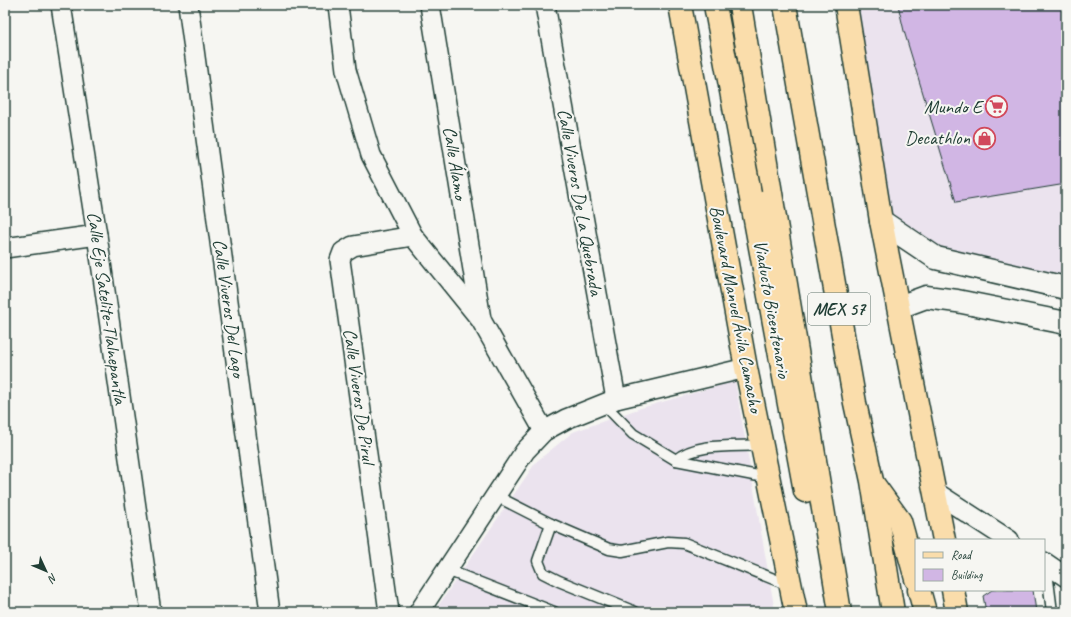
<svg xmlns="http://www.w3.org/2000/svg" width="1071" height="617" font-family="Caveat,sans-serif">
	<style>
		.built { fill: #ebe3ee }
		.building { fill: #d1b6e4; stroke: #1f3d34 }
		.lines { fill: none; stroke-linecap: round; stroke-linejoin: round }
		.lane-casing { stroke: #1f3d34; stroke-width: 13 }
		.street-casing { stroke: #1f3d34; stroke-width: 22 }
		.secondary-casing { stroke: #1f3d34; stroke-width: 25 }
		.primary-casing { stroke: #1f3d34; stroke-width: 25 }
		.highway-casing { stroke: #1f3d34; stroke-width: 25 }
		.lane { stroke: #f6f6f2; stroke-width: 10 }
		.street { stroke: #f6f6f2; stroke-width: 19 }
		.secondary { stroke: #f6f6f2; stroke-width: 22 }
		.primary { stroke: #faddab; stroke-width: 22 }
		.highway { stroke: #faddab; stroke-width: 22 }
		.highway-bridge-casing { stroke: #1f3d34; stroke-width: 25; stroke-linecap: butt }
		.highway-bridge { stroke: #faddab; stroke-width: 22 }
		.labels { text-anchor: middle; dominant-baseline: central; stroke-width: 4; stroke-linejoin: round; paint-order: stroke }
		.shield { fill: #f6f6f2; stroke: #60746d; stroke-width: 1 }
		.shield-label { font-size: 18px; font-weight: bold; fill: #1f3d34 }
		.poi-label { font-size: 19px; fill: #1f3d34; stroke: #f6f6f2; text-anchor: end }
		.street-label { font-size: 19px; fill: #1f3d34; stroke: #f6f6f2 }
	</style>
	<rect width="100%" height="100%" fill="#f6f6f2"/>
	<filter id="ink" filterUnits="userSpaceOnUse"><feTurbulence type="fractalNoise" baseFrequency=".025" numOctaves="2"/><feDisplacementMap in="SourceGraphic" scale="8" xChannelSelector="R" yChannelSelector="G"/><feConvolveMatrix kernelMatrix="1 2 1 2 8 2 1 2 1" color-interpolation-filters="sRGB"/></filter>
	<g filter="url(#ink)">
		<!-- built -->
		<g class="built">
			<path d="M 846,5 L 1066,5 L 1066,288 L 989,270 L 881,221 Z"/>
			<path d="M 735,381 L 775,612 L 434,612 L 536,462 L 573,432 L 638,409 Z"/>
		</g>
		<!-- building -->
		<g class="building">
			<path d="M 898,5 L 1066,5 L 1066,184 L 956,202 L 904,31 Z"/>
			<path d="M 992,590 L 1033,590 L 1036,612 L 986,612 L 983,596 Z"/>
		</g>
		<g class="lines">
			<defs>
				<g id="lane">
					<path d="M 604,404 L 633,434 L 676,460 L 769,478"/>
					<path d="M 676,460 C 697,442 735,447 762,445"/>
					<path d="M 496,496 L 551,524 L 609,549 L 622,551 L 668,542 L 684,543 L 791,586"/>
					<path d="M 551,524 L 538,561 L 543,573 L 559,581 L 635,612"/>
					<path d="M 1046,564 L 1052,612"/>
					<path d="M 447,570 L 554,612"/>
				</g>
				<g id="street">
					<path d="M 61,5 L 97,235 L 151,612"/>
					<path d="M 188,5 L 270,612"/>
					<path d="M 338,5 L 346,70 L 371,155 L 413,236 L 481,320 L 544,431"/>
					<path d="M 430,5 L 481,319"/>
					<path d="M 545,5 L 616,399"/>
					<path d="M 5,248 L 97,235"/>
					<path d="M 935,492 L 1009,540"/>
					<path d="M 1044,562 L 1066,577"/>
					<path d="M 389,612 L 340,260 L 343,252 L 353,246 L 413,236"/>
					<path d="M 419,612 L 525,451 L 544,431 L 566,419 L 616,399 L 746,368"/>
				</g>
				<g id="secondary">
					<path d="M 881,221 L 936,258 L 1066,288"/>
					<path d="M 899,307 L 926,297 L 957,301 L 1066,323"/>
				</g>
				<g id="primary">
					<path d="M 680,5 L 746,368 L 796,612"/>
					<path d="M 846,5 L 881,221 L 944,540"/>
					<path d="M 953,590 L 957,612"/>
				</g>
				<g id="highway">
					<path d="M 740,5 L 840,612"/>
					<path d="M 785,5 L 855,403 L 872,481 L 893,612"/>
					<path d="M 750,193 L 805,491"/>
					<path d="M 874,485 L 900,521 L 916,579"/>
					<path d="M 919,590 L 925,612"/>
				</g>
			</defs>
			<!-- lane casing -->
			<use href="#lane" class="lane-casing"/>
			<!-- street casing -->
			<use href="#street" class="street-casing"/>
			<!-- secondary casing -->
			<use href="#secondary" class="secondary-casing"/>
			<!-- primary casing -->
			<use href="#primary" class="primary-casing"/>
			<!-- highway casing -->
			<use href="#highway" class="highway-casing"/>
			<!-- lane -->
			<use href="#lane" class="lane"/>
			<!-- street -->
			<use href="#street" class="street"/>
			<!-- secondary -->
			<use href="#secondary" class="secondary"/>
			<!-- primary -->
			<use href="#primary" class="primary"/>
			<!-- highway -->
			<use href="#highway" class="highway"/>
			<defs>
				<path id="highway-bridge" d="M 715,5 L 750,193"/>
			</defs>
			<!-- highway-bridge casing -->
			<use href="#highway-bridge" class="highway-bridge-casing"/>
			<!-- highway-bridge -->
			<use href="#highway-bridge" class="highway-bridge"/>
		</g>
	</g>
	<!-- icons -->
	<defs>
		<symbol id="supermarket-ring" viewBox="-11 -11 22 22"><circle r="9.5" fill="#f6f6f2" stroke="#d1495b" stroke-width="1.5"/><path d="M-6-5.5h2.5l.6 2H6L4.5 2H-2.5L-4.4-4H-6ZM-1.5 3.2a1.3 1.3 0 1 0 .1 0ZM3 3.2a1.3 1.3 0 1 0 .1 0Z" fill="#d1495b"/></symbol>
		<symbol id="shop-ring" viewBox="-11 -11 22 22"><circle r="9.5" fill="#f6f6f2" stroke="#d1495b" stroke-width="1.5"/><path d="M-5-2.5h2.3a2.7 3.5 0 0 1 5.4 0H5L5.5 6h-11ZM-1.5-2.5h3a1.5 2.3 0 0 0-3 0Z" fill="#d1495b"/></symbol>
	</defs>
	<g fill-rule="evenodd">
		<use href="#supermarket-ring" x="984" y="94" width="25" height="25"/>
		<use href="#shop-ring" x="972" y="126" width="25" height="25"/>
	</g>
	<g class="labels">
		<!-- shield labels -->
		<rect class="shield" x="808" y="293" width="62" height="32" rx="3"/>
		<g class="shield-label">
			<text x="839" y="309">MEX 57</text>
		</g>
		<!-- poi labels -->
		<g class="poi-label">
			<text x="982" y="107">Mundo E</text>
			<text x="970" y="138">Decathlon</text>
		</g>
		<!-- street labels -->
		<g class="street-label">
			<text transform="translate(455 163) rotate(81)">Calle Álamo</text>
			<text transform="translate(580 202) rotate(80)">Calle Viveros De La Quebrada</text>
			<text transform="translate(107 308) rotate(82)">Calle Eje Satelite-Tlalnepantla</text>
			<text transform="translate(229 308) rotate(82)">Calle Viveros Del Lago</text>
			<text transform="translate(736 309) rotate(79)">Boulevard Manuel Ávila Camacho</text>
			<text transform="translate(772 309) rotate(80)">Viaducto Bicentenario</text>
			<text transform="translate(359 396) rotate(82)">Calle Viveros De Pirul</text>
		</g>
	</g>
	<!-- margin -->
	<rect width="1071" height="617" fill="none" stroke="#f6f6f2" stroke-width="20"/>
	<rect x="10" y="10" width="1051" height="597" fill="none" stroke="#1f3d34" stroke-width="1.5" filter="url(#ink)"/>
	<!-- legend -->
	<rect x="915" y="539" width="130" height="52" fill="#f6f6f2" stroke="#a0aca6"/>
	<rect x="923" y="552" width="20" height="6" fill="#faddab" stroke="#a0aca6"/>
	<text x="951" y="559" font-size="12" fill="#1f3d34">Road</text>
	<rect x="923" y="569" width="20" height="12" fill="#d1b6e4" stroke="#a0aca6"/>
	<text x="951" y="579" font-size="12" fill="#1f3d34">Building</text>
	<!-- north arrow -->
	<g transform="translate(46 571) rotate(134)" stroke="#f6f6f2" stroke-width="3" paint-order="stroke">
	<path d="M0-3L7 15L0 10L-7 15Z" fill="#1f3d34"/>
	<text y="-6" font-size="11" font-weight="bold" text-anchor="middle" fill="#1f3d34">N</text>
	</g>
</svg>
